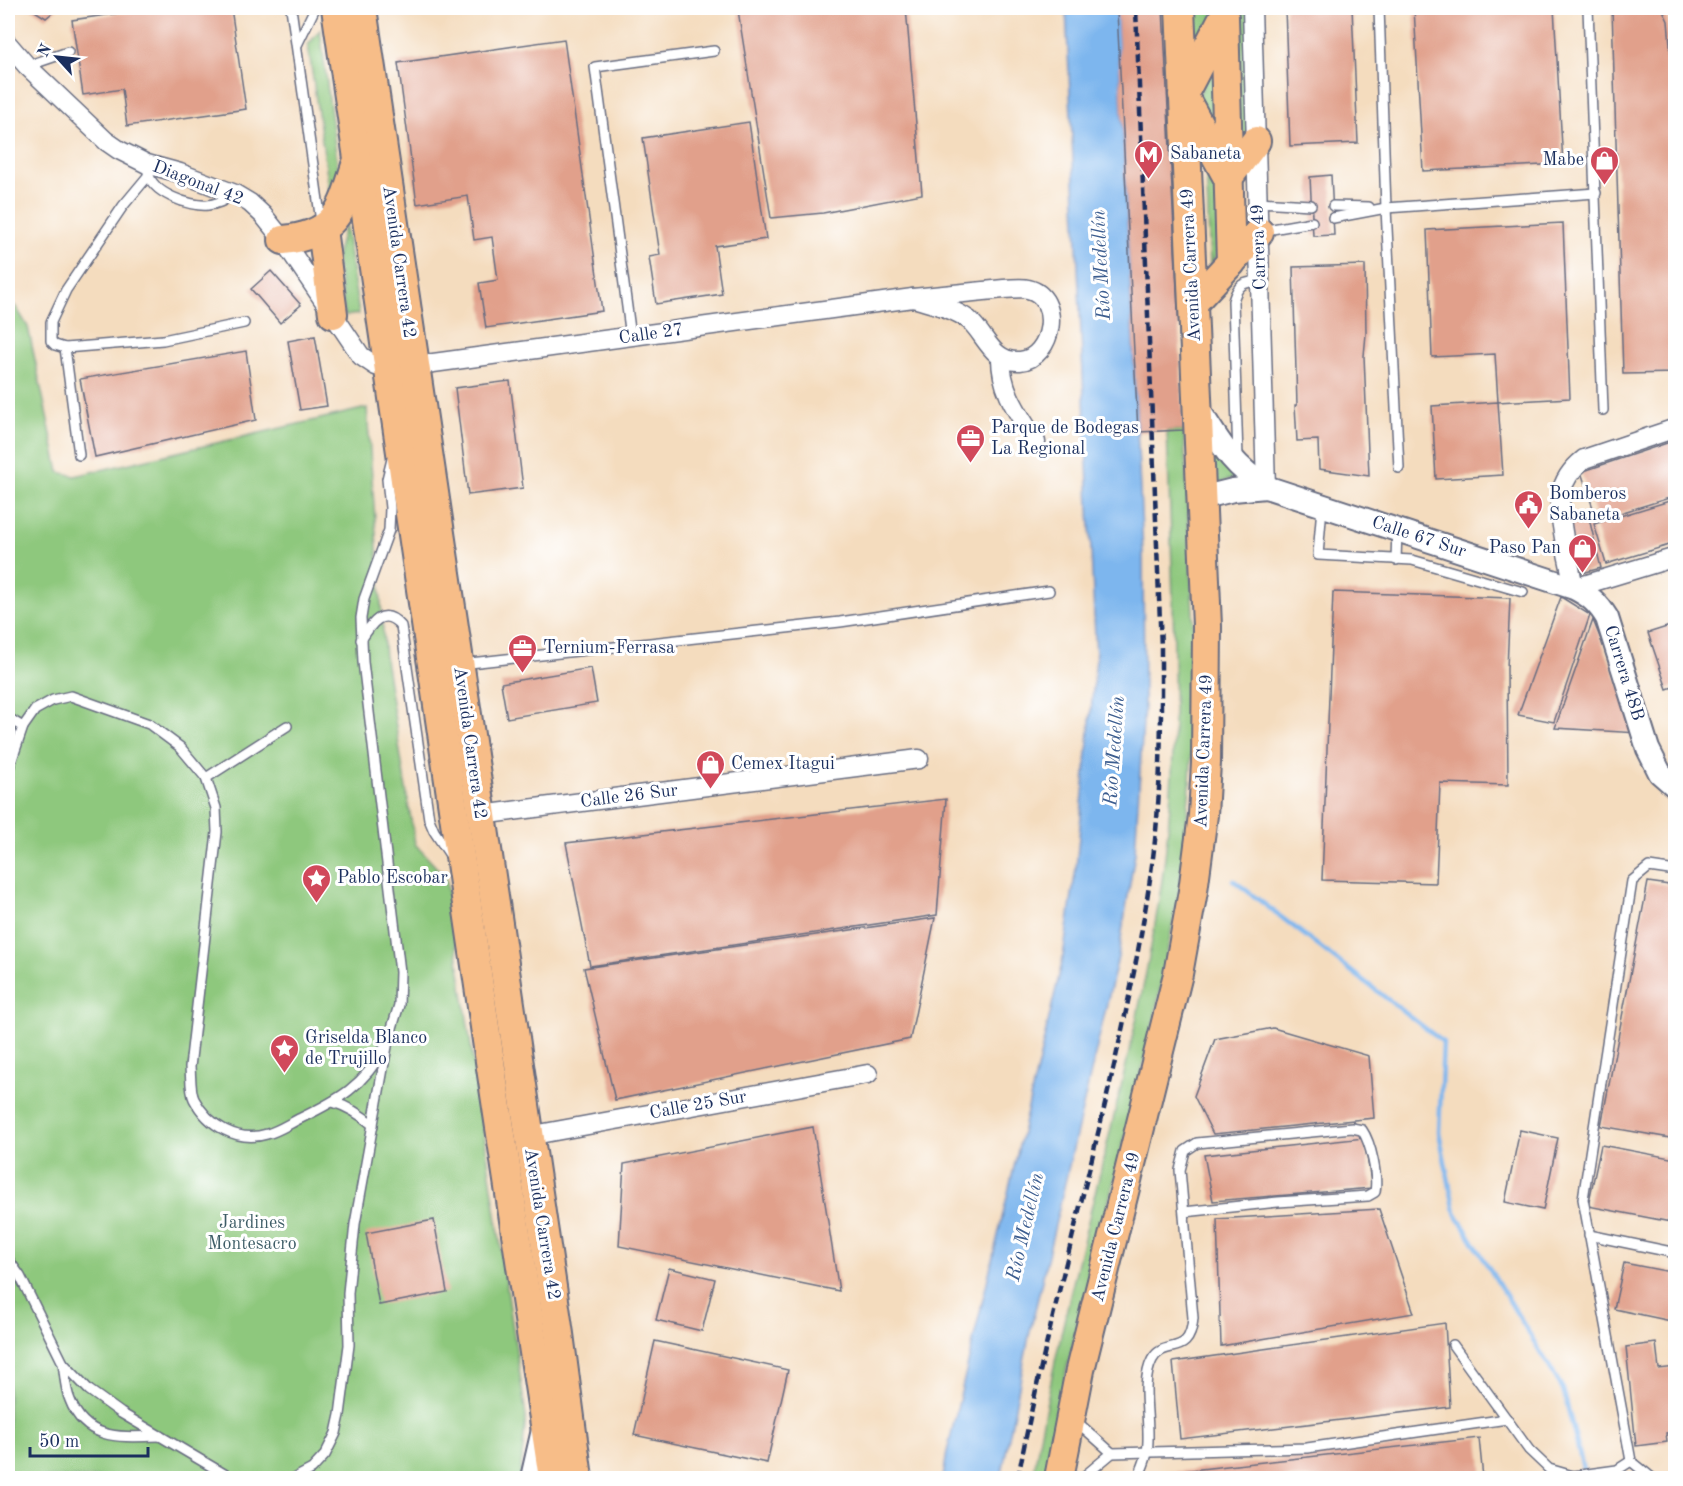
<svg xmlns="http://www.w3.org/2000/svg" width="1683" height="1486" font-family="'Old Standard TT',serif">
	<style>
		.green { fill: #8ec87d; stroke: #547c6e; stroke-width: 1.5 }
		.water { fill: #7db6ee; stroke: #4c72a6; stroke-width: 1.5 }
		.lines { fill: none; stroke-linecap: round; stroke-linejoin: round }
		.stream { stroke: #7db6ee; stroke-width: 4.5 }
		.building { fill: #e1a08b }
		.service-casing { stroke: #676c80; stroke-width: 12 }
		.minor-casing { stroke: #676c80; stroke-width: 21 }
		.tertiary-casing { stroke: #676c80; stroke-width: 26 }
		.trunk-casing { stroke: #676c80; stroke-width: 32 }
		.service { stroke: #fff; stroke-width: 9 }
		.minor { stroke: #fff; stroke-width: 18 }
		.tertiary { stroke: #fff; stroke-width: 22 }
		.trunk { stroke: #f7bd88; stroke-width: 28 }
		.rail { stroke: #1b2f5e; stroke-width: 4.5; stroke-dasharray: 9 4.5; stroke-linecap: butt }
		.labels { text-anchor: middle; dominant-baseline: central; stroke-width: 6; stroke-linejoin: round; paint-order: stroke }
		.poi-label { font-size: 18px; fill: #1b2f5e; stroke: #fff; text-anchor: start }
		.street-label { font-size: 18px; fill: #1b2f5e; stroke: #fff }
		.park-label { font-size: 18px; fill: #3e5d67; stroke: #fff }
		.water-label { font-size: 20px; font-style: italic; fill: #3d5e90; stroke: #fff }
	</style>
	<rect width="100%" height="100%" fill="#fff"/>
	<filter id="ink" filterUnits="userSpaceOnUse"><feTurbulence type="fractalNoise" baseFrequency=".0167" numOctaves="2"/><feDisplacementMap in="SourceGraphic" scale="12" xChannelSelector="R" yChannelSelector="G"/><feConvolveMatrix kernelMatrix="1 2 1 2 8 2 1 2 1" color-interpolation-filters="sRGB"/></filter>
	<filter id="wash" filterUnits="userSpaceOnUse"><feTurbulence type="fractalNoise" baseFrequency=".008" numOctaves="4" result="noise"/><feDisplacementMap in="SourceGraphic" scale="24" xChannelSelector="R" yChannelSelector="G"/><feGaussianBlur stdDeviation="1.35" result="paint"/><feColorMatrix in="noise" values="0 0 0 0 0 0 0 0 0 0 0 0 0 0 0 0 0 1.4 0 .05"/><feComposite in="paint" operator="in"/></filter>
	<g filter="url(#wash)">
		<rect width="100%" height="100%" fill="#f4dcbe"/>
		<!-- green -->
		<g class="green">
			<path d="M 1193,8 L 1220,8 L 1194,55 Z"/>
			<path d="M 1243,8 L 1250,8 L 1253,127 L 1238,146 L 1233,24 Z"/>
			<path d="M 320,30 L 339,176 L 330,195 L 308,45 Z"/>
			<path d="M 1218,52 L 1218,140 L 1198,97 Z"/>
			<path d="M 1206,162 L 1221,184 L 1223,244 L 1210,266 Z"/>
			<path d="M 345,224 L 359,314 L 345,316 L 336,256 Z"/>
			<path d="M 8,301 L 16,307 L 28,327 L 59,472 L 75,476 L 367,408 L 385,659 L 415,844 L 446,878 L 526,1416 L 520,1478 L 8,1478 Z"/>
			<path d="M 1184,430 L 1195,657 L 1190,786 L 1180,886 L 1154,1021 L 1066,1372 L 1045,1478 L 1033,1478 C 1064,1283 1128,1095 1159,900 C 1184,746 1172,586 1167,431 Z"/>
			<path d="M 1212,440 L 1237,477 L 1211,486 Z"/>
		</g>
		<!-- water -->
		<path class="water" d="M 1066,8 L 1117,8 L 1143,553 L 1144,705 L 1135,853 L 1118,957 L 1029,1336 L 1001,1478 L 943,1478 L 947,1452 L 1062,963 L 1076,868 L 1096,658 Z"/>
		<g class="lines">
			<!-- stream -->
			<path class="stream" d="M 1233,880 L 1443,1042 L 1439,1132 L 1455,1212 L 1563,1389 L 1585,1476"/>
		</g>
		<g id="blocks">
			<!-- building -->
			<g class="building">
				<path d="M 30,8 L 58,8 L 46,18 Z"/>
				<path d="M 155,8 L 231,8 L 246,109 L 127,126 L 122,89 L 83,95 L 72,20 Z"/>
				<path d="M 756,8 L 906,8 L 922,194 L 823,213 L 771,218 L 738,10 Z"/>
				<path d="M 1285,8 L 1352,8 L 1358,143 L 1290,146 Z"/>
				<path d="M 1414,8 L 1554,8 L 1563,164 L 1423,171 Z"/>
				<path d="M 1612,8 L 1662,8 L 1668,21 L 1672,69 L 1676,69 L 1676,373 L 1623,374 Z"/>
				<path d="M 1163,9 L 1184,430 L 1138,432 L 1117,11 Z"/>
				<path d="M 564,39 L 602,311 L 486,328 L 479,283 L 498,280 L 492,237 L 474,240 L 468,196 L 417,204 L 398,63 Z"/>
				<path d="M 749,122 L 766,239 L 715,246 L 722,294 L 656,304 L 649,257 L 660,255 L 643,138 Z"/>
				<path d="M 1331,175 L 1334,235 L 1313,236 L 1310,177 Z"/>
				<path d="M 1563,223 L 1570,398 L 1498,402 L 1495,354 L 1432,357 L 1427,230 Z"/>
				<path d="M 1365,265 L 1366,334 L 1364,356 L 1369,476 L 1319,469 L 1318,440 L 1297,441 L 1295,405 L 1297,405 L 1293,267 Z"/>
				<path d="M 271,271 L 301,305 L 280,323 L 251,289 Z"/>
				<path d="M 315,336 L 327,406 L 300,410 L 288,341 Z"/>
				<path d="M 246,351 L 256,420 L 95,457 L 80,379 Z"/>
				<path d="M 510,381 L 523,488 L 468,495 L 455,388 Z"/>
				<path d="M 1498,402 L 1503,475 L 1436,479 L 1432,406 Z"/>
				<path d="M 1676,440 L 1676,496 L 1597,520 L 1581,472 Z"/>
				<path d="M 1676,499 L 1676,543 L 1606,564 L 1594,524 Z"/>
				<path d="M 1588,514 L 1601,568 L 1578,574 L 1567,519 Z"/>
				<path d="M 1333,592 L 1510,598 L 1507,669 L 1508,785 L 1440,783 L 1436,883 L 1322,880 Z"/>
				<path d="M 1561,597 L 1590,615 L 1554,722 L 1518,715 Z"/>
				<path d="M 1593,620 L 1638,733 L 1555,728 Z"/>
				<path d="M 1676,624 L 1676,686 L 1667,689 L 1648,633 Z"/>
				<path d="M 591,668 L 597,703 L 507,718 L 501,683 Z"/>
				<path d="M 946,799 L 937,915 L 590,966 L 566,843 Z"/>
				<path d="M 1648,882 L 1676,886 L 1676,1139 L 1601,1126 Z"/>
				<path d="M 935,918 L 910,1039 L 615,1100 L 584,968 Z"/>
				<path d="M 1273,1028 L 1369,1056 L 1374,1118 L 1213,1134 L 1194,1096 L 1215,1039 Z"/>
				<path d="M 813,1127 L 839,1291 L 619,1246 L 624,1164 Z"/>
				<path d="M 1520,1130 L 1558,1138 L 1543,1210 L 1505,1202 Z"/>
				<path d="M 1364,1138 L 1372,1188 L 1213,1201 L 1204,1155 Z"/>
				<path d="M 1601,1145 L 1676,1159 L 1676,1223 L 1588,1206 Z"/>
				<path d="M 1379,1209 L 1414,1313 L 1221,1346 L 1217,1219 Z"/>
				<path d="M 434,1220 L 447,1292 L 379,1305 L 366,1233 Z"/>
				<path d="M 1624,1263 L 1676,1273 L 1676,1322 L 1614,1309 Z"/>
				<path d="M 669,1268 L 715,1279 L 702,1331 L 656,1320 Z"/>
				<path d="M 1445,1323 L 1450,1407 L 1180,1439 L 1173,1362 Z"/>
				<path d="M 655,1341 L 788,1370 L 767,1463 L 634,1435 Z"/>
				<path d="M 1656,1343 L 1659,1369 L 1676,1367 L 1676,1432 L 1666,1433 L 1667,1442 L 1636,1446 L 1626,1347 Z"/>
				<path d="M 1479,1438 L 1483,1478 L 1147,1478 L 1147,1475 Z"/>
			</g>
		</g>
	</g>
	<g filter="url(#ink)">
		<use href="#blocks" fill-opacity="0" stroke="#676c80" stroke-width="1.5"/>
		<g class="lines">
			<defs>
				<g id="service">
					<path d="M 291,8 L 321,222"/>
					<path d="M 1379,8 L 1386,208 L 1399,468"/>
					<path d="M 1588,8 L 1603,410"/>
					<path d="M 297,45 L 315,8"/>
					<path d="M 27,66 L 68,52"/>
					<path d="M 148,172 C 151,193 190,207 208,205 C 219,204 226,199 235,194"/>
					<path d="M 1258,202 L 1311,205"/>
					<path d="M 1333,206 L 1369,207"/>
					<path d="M 1333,218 L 1386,208 L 1596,193"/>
					<path d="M 1261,231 L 1312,222"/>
					<path d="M 631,337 L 595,67 L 714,51"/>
					<path d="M 65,348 L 55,345 L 51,341 L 51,322 L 66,290 L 123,206 L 148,176"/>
					<path d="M 79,455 L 65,348 L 163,340 L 244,323"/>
					<path d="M 1238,458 L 1233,301 C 1238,284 1243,282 1260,281"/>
					<path d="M 1322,507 L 1318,555 L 1412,560 L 1523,592"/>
					<path d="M 1396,560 L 1397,530"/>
					<path d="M 361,640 C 371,624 383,605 401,626 L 429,819 L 434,831 L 450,855"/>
					<path d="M 461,664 L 840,622 L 1049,591"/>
					<path d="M 8,718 L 23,727"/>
					<path d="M 8,771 L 23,727 L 35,710 L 53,700 L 71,696 L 149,724 L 180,747 L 206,778 L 216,808 L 217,832 L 190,1067 C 191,1077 190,1091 194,1099 C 208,1126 238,1143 267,1134 C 279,1131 290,1123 301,1118 C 338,1100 364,1086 384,1048"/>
					<path d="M 206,778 L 287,726"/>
					<path d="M 333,1102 C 349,1107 360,1114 373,1125"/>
					<path d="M 1589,1235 L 1676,1253"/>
					<path d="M 8,1259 L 20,1276 L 63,1363 L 89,1390 L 121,1413 L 231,1478"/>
					<path d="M 1453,1345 L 1529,1450 L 1549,1469 L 1573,1476 L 1617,1470 L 1631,1461"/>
					<path d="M 63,1363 C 65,1375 65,1389 70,1400 C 86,1442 123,1437 160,1436"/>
					<path d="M 1076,1421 L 1112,1453"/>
					<path d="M 295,1478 L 312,1469 L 325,1455 L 336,1433 L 340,1415 L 349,1345 L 348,1293 L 355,1224 L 388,1041 L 399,1005 L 400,972 L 363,662 L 361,618 L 364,599 L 389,530 L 390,508 L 387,479 L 392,459"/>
					<path d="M 1082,1478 L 1112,1453 L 1307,1448 L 1507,1419"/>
					<path d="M 1138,1478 C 1141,1470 1146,1461 1147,1452 C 1152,1425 1139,1385 1152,1360 C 1164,1337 1190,1360 1193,1318 L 1180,1170 L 1185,1151 L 1197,1143 L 1352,1128 L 1362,1130 C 1371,1143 1378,1176 1375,1192 L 1368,1196 L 1278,1202 L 1184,1212"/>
					<path d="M 1652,1478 L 1631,1461 L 1583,1199 L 1632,881 L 1649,867 L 1676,871"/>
				</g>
				<g id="minor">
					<path d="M 1252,8 L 1266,487"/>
					<path d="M 8,44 L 27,66 L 106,141 L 119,150 L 147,164 L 180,173 L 235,194 L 250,203 L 263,215 L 283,240 L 361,356 L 376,366 L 389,369 L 913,298"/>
					<path d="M 1004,289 C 1012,289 1021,287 1028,289 C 1063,297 1053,358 1020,361 C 992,363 986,335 969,320 C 953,308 932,304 913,298 Z"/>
					<path d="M 1001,358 C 1001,392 1019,414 1036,442"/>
					<path d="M 1676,428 L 1584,459 C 1555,482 1558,504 1564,538 C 1567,555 1571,571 1574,588 L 1676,557"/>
					<path d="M 481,815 L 919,759"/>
					<path d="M 528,1136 L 868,1074"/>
				</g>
				<g id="tertiary">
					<path d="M 1197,407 C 1220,442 1229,463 1266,487 L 1574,588 C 1590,596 1598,603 1607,618 L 1648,749 L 1660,773 L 1676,787"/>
					<path d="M 1201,498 L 1233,490 L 1266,487"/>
					<path d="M 532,1478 L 543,1430"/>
				</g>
				<g id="trunk">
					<path d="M 336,8 L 491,1068 L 553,1478"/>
					<path d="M 362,8 L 559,1334 L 578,1478"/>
					<path d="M 1224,17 L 1231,263"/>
					<path d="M 1222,20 L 1183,95 L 1228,178 L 1256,141"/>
					<path d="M 322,229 L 333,314"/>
					<path d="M 283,240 C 336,235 342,211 356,165"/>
					<path d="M 1193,303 L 1259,232"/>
					<path d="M 1059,1478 L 1080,1370 L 1178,974 L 1193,891 L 1203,815 L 1206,763 L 1207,626 L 1180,8"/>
				</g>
			</defs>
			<!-- service casing -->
			<use href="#service" class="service-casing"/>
			<!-- minor casing -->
			<use href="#minor" class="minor-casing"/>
			<!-- tertiary casing -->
			<use href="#tertiary" class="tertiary-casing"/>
			<!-- trunk casing -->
			<use href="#trunk" class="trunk-casing"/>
			<!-- service -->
			<use href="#service" class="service"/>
			<!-- minor -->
			<use href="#minor" class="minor"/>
			<!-- tertiary -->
			<use href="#tertiary" class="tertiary"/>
			<!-- trunk -->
			<use href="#trunk" class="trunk"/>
			<!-- rail -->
			<path class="rail" d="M 1018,1478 C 1056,1273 1123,1073 1152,865 C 1162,793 1161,720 1161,648 L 1136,8"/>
		</g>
	</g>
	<!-- icons -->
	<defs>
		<symbol id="metro-pin" viewBox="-11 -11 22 30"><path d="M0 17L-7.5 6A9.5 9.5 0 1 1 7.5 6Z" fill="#d1495b" stroke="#fff"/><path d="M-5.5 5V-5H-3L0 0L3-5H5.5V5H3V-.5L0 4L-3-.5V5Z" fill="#fff"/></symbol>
		<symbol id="shop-pin" viewBox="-11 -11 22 30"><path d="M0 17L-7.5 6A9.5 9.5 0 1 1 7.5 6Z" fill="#d1495b" stroke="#fff"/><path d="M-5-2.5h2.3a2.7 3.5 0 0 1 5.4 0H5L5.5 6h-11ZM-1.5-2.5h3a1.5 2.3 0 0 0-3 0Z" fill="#fff"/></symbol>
		<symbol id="office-pin" viewBox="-11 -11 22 30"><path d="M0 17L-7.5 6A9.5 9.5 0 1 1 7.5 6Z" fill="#d1495b" stroke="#fff"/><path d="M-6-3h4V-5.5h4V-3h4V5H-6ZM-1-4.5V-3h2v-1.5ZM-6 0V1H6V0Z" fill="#fff"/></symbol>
		<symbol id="civic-pin" viewBox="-11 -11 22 30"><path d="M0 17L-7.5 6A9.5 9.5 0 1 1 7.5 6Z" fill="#d1495b" stroke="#fff"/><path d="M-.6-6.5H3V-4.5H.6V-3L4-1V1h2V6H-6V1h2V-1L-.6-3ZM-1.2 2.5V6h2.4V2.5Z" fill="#fff"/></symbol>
		<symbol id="sight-pin" viewBox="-11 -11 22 30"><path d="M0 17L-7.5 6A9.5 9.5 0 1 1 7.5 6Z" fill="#d1495b" stroke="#fff"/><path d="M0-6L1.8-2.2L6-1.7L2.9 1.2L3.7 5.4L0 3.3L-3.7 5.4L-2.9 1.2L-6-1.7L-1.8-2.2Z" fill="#fff"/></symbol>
	</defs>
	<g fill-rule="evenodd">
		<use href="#metro-pin" x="1132" y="138" width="33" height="45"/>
		<use href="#shop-pin" x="1588" y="144" width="33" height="45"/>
		<use href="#office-pin" x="954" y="422" width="33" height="45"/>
		<use href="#civic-pin" x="1512" y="488" width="33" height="45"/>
		<use href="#shop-pin" x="1566" y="532" width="33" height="45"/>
		<use href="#office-pin" x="506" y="632" width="33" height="45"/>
		<use href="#shop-pin" x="694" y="748" width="33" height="45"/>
		<use href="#sight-pin" x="300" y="862" width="33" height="45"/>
		<use href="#sight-pin" x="268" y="1032" width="33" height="45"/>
	</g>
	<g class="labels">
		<!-- poi labels -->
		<g class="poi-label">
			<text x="1170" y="154">Sabaneta</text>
			<text x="1584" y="160" text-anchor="end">Mabe</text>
			<text x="991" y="428">Parque de Bodegas<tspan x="991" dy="21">La Regional</tspan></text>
			<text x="1549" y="494">Bomberos<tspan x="1549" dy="21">Sabaneta</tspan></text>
			<text x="1561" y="548" text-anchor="end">Paso Pan</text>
			<text x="543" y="648">Ternium-Ferrasa</text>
			<text x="731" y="764">Cemex Itagui</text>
			<text x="337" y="878">Pablo Escobar</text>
			<text x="305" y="1038">Griselda Blanco<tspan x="305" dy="21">de Trujillo</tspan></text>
		</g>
		<!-- street labels -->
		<g class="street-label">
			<text transform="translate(198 183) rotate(21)">Diagonal 42</text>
			<text transform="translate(1259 247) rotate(-92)">Carrera 49</text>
			<text transform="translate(399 262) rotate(82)">Avenida Carrera 42</text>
			<text transform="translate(1191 265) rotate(-93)">Avenida Carrera 49</text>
			<text transform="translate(651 334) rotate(-8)">Calle 27</text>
			<text transform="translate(1419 537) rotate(18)">Calle 67 Sur</text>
			<text transform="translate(1624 673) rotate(73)">Carrera 48B</text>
			<text transform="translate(470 743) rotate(82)">Avenida Carrera 42</text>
			<text transform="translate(1204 751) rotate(-88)">Avenida Carrera 49</text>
			<text transform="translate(629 796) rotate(-7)">Calle 26 Sur</text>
			<text transform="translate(698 1105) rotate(-10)">Calle 25 Sur</text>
			<text transform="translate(542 1224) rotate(81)">Avenida Carrera 42</text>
			<text transform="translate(1116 1227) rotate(-76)">Avenida Carrera 49</text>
		</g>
		<!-- park labels -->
		<g class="park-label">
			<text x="252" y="1223">Jardines<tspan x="252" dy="21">Montesacro</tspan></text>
		</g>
		<!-- water labels -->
		<g class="water-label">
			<text transform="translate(1102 265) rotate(-93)">Río Medellín</text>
			<text transform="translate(1115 751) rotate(-86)">Río Medellín</text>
			<text transform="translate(1026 1227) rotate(-77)">Río Medellín</text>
		</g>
	</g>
	<!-- margin -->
	<rect width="1683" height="1486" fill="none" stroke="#fff" stroke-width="30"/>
	<!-- north arrow -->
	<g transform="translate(57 57) rotate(297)" stroke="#ffffff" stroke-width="4.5" paint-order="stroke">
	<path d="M0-4.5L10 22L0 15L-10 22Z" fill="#1b2f5e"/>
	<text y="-9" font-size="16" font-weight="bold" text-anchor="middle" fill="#1b2f5e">N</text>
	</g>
	<!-- scale -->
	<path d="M30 1447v9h118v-9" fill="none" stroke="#1b2f5e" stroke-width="3"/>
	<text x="39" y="1447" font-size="18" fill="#1b2f5e" stroke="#ffffff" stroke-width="4.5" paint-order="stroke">50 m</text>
</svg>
